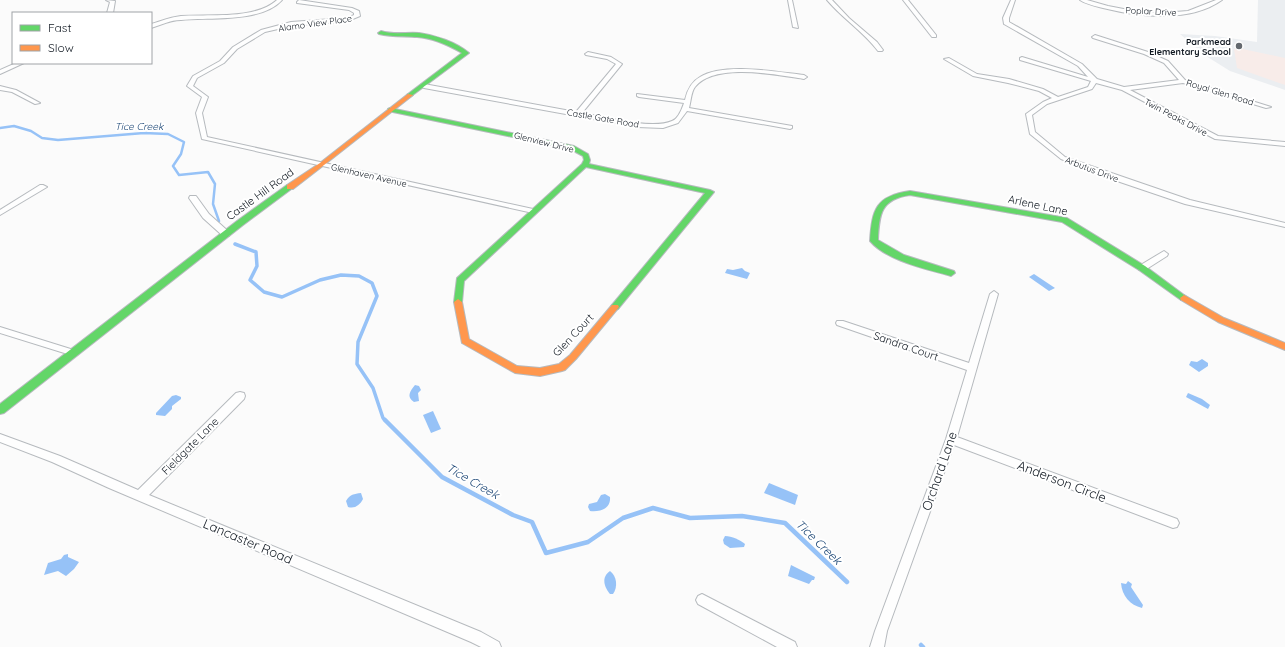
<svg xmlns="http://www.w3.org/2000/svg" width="1285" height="647" font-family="Quicksand,sans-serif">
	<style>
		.built { fill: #ebeef1 }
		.green { fill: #f8ece9 }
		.water { fill: #96c2f7 }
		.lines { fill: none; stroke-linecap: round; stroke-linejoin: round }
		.stream-far2 { stroke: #96c2f7; stroke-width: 2.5 }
		.stream-far1 { stroke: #96c2f7; stroke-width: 3.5 }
		.stream { stroke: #96c2f7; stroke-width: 4.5 }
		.street-casing { stroke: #b6babe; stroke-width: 2 }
		.fast-casing { stroke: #b6babe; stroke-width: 2 }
		.slow-casing { stroke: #b6babe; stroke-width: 2 }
		.street { fill: #fefefe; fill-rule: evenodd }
		.fast { fill: #63d668; fill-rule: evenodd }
		.slow { fill: #ff974d; fill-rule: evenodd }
		.poi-dot { fill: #63686e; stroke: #fff; stroke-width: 1.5 }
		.labels { text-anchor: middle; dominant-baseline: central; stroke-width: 4; stroke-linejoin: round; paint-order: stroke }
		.far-street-label { font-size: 9px; fill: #111922; stroke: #fff }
		.far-poi-label { font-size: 9px; font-weight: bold; fill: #111922; stroke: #fff; text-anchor: end }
		.far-water-label { font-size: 10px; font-style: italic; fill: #194474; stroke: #fff }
		.street-label { font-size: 11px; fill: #111922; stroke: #fff }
		.water-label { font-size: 12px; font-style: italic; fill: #194474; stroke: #fff }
		.near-street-label { font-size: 13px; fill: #111922; stroke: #fff }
	</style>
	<rect width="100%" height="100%" fill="#fbfbfb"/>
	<!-- built -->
	<path class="built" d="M 1258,0 L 1285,0 L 1285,90 L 1230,71 L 1206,56 L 1180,34 L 1215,36 L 1257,42 Z"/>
	<!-- green -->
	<path class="green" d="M 1238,48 L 1285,58 L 1285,85 L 1237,68 L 1234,49 Z"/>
	<!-- water -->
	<g class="water">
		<path d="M 742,268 L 745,271 L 750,273 L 747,279 L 725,273 L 727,269 L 733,270 Z"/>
		<path d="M 1034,274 L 1055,288 L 1049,291 L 1029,277 Z"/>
		<path d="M 1202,359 L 1208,363 L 1208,366 L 1199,372 L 1189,365 L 1191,361 L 1197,362 Z"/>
		<path d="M 415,385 L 419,386 L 421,390 L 418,393 L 419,401 L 414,402 C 406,397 410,391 415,385 Z"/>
		<path d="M 1188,393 L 1202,399 L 1210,405 L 1208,409 L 1186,397 Z"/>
		<path d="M 176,395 L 181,397 L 181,399 L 172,406 L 172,409 L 165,416 L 156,415 L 156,413 L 172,396 Z"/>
		<path d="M 433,411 L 441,429 L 431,433 L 423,415 Z"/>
		<path d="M 769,483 L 798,495 L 795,505 L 764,493 Z"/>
		<path d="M 361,493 L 363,499 C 360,505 355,509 348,507 L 346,501 C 350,494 354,494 361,493 Z"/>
		<path d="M 605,494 L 610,497 C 611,509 600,512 590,511 L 588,507 L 589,504 L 597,502 L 601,495 Z"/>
		<path d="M 725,536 C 732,536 740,540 745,544 L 744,547 L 730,548 L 724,544 L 723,540 Z"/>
		<path d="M 68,554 L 68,557 L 79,562 L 74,569 L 66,576 L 58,571 L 44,575 L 48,563 L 61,559 L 64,555 Z"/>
		<path d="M 791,565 L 815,577 L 814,580 L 812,580 L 809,584 L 788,576 Z"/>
		<path d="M 610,571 C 617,576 618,587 613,594 L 610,594 C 604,587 601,577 610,571 Z"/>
		<path d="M 1128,581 L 1132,584 L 1131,587 L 1143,605 L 1142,608 C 1130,605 1122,596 1121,583 L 1126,584 Z"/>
	</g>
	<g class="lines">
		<!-- stream-far2 -->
		<g class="stream-far2">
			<path d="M 0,128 L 14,126 L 31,131 L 42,138 L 58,140 L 144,133 L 168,134 L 184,142 L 181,154 L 173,166 L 179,175 L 208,172 L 215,184 L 213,204 L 219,221"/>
			<path d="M 235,244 L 237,245"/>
		</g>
		<!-- stream-far1 -->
		<path class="stream-far1" d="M 235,244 L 256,252 L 257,266 L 250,280 L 264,292 L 282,297 L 320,280 L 341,275 L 359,276 L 372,283 L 377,296 L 358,342 L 357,364 L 373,388 L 383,418 L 386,421"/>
		<!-- stream -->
		<g class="stream">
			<path d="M 385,420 L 442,477 L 513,515 L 532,522 L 546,553 L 588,542 L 623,518 L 653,508 L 690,518 L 742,516 L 785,523 L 847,582"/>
			<path d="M 921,645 L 923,647"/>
		</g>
		<defs>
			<g id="street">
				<path d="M 106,0 L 115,1 L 113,13 L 107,13 L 110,2 Z"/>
				<path d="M 277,0 L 282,0 C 261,23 210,17 181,20 C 170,20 161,25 151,28 L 151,24 C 161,21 171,17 181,16 C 209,14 255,20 277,0 Z"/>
				<path d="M 299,0 L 352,8 L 359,11 L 360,16 L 348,21 L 291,26 L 265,32 L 237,49 L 224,63 L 197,78 L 193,86 L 208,97 L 202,113 L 207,137 L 533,209 L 536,209 L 536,213 L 533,213 L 202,139 L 196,113 L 202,97 L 187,86 L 193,76 L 220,61 L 233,47 L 261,30 L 291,22 L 347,18 L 354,15 L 354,13 L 349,10 L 297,3 L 297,2 Z"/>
				<path d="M 788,0 L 792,0 L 798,28 L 793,27 Z"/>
				<path d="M 827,0 L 832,0 L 849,18 L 877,42 L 883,50 L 882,51 L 878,51 C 865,33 842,18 827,0 Z"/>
				<path d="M 903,0 L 908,0 L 936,35 L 936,37 L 932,37 Z"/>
				<path d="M 1011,0 L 1015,0 L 1009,18 L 1009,22 L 1082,64 L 1097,79 L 1124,87 L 1179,80 L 1164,63 L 1144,54 L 1093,38 L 1092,37 L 1095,35 L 1148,52 L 1168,61 L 1185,80 L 1271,107 L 1266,108 L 1183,83 L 1130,90 L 1218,136 L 1285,142 L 1285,146 L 1215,139 L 1122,90 L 1096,83 L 1092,89 L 1047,104 L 1032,115 L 1035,132 L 1065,157 L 1126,178 L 1190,200 L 1285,223 L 1285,227 L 1185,204 L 1120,182 L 1061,159 L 1030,134 L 1026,114 L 1043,102 L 1052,98 L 1039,91 L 1008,83 L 973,76 L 944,59 L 949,58 L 977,74 L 1009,79 L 1043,89 L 1058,97 L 1088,87 L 1091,81 L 1020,60 L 1020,58 L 1022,57 L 1088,77 L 1078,66 L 1004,24 L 1003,18 Z"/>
				<path d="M 1080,0 L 1087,0 L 1108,6 L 1134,11 L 1162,13 L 1188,11 L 1216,0 L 1222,0 C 1190,23 1139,17 1103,8 C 1095,6 1086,4 1080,0 Z"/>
				<path d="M 588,52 L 611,57 L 622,64 L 582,113 C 604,117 652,130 672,121 C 678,119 682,109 684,103 L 639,97 L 637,96 L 637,94 L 685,100 C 687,91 691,82 700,77 C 724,62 776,72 804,75 L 807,77 L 804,79 C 777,75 715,62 695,87 C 691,92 691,101 689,108 L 792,126 L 792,128 L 790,129 L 687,111 L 678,123 L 663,128 L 637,127 L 424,88 L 421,86 L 424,84 L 576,112 L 616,64 L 607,59 L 586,55 L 585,54 Z"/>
				<path d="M 16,63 L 24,63 L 0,74 L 0,70 Z"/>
				<path d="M 0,86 L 16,90 L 40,103 L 35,104 L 12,92 L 0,90 Z"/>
				<path d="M 40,185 L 43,185 L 47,187 L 0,215 L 0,210 Z"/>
				<path d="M 190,196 L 196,196 L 209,214 L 229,232 L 230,234 L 229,236 L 223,236 L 203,218 L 189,198 Z"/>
				<path d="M 1164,251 L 1168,254 L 1167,256 L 1145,270 L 1139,270 L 1138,268 L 1139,266 Z"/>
				<path d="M 994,291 L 998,294 L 957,437 L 1177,519 L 1179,523 L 1177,527 L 1173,528 L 954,445 L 887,631 L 884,647 L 870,647 L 875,631 L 946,439 L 967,370 L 837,325 L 836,323 L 837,321 L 843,321 L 969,363 L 990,294 Z"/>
				<path d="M 0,327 L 77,351 L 79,353 L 77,355 L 74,356 L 0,333 Z"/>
				<path d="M 240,392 L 244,393 L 245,396 L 244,399 L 149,495 L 481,632 L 499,642 L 501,647 L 481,647 L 471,642 L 109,488 L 52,462 L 0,442 L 0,434 L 60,456 L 138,490 L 236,393 Z"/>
				<path d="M 702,594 L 795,642 L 797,647 L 777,647 L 698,604 L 696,600 L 698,596 Z"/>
			</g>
			<g id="fast">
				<path d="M 381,31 C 394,35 406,32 419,33 C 435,35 456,42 469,53 L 410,97 L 407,95 L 408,94 L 462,53 C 448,45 433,38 417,37 C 404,36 392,37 379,34 L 378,33 Z"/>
				<path d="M 390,108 L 574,146 L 588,154 L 590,160 L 589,164 L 710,190 L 714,192 L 618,309 L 615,310 L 611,307 L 612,305 L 705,193 L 586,167 L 464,281 L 462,302 L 458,305 L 454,302 L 457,278 L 582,164 L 584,160 L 583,156 L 570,149 L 388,111 L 388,109 Z"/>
				<path d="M 287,185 L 290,185 L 294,187 L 243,225 L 4,413 L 0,414 L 0,404 L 237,221 Z"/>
				<path d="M 910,191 L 1067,218 L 1145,266 L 1188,298 L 1187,300 L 1181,300 L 1139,270 L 1062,222 L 910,195 C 881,199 879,214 878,240 L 904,255 L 954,271 L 955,273 L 951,276 C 927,269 887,261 870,241 C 872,209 876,196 910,191 Z"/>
			</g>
			<g id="slow">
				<path d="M 408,94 L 413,95 L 324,165 L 293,189 L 287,189 L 287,185 L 320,163 Z"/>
				<path d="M 1184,295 L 1224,318 L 1285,343 L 1285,350 L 1218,322 L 1181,300 L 1180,298 Z"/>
				<path d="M 458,299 L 462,302 L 469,339 L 517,366 L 540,368 L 559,364 L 570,355 L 612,305 L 618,305 L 619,307 L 576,359 L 565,370 L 562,371 L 540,376 L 515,373 L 462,343 L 454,302 Z"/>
			</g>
		</defs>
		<!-- street casing -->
		<use href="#street" class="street-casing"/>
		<!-- fast casing -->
		<use href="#fast" class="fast-casing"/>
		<!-- slow casing -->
		<use href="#slow" class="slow-casing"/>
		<!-- street -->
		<use href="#street" class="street"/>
		<!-- fast -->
		<use href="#fast" class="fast"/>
		<!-- slow -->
		<use href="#slow" class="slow"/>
	</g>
	<!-- markers -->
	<circle class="poi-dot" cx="1239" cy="46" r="4"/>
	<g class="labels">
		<!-- far-street labels -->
		<g class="far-street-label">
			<text transform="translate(1151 11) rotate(3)">Poplar Drive</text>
			<text transform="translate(315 23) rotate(-8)">Alamo View Place</text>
			<text transform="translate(1220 92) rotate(17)">Royal Glen Road</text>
			<text transform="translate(1176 117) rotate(28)">Twin Peaks Drive</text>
			<text transform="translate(603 118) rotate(10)">Castle Gate Road</text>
			<text transform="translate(544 142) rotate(14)">Glenview Drive</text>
			<text transform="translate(1092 169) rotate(21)">Arbutus Drive</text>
			<text transform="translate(369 175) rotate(13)">Glenhaven Avenue</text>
		</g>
		<!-- far-poi labels -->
		<g class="far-poi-label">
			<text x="1231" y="41">Parkmead<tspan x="1231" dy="10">Elementary School</tspan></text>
		</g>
		<!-- far-water labels -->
		<g class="far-water-label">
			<text x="139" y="126">Tice Creek</text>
		</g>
		<!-- street labels -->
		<g class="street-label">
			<text transform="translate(260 194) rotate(-36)">Castle Hill Road</text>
			<text transform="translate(1038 205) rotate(12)">Arlene Lane</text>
			<text transform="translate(573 335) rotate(-47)">Glen Court</text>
			<text transform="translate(906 346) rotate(19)">Sandra Court</text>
			<text transform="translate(190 446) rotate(-45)">Fieldgate Lane</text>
		</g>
		<!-- water labels -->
		<g class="water-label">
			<text transform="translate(473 481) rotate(30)">Tice Creek</text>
			<text transform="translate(819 542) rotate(44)">Tice Creek</text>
		</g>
		<!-- near-street labels -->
		<g class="near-street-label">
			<text transform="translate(939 471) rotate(-71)">Orchard Lane</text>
			<text transform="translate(1062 481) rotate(21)">Anderson Circle</text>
			<text transform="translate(248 541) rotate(23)">Lancaster Road</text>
		</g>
	</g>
	<!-- legend -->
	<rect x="12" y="12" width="140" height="52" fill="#ffffff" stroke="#a0a3a7"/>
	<rect x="20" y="25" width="20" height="6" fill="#63d668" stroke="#a0a3a7"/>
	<text x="48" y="32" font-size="12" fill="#111922">Fast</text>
	<rect x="20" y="45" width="20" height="6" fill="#ff974d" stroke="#a0a3a7"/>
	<text x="48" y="52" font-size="12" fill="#111922">Slow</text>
</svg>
